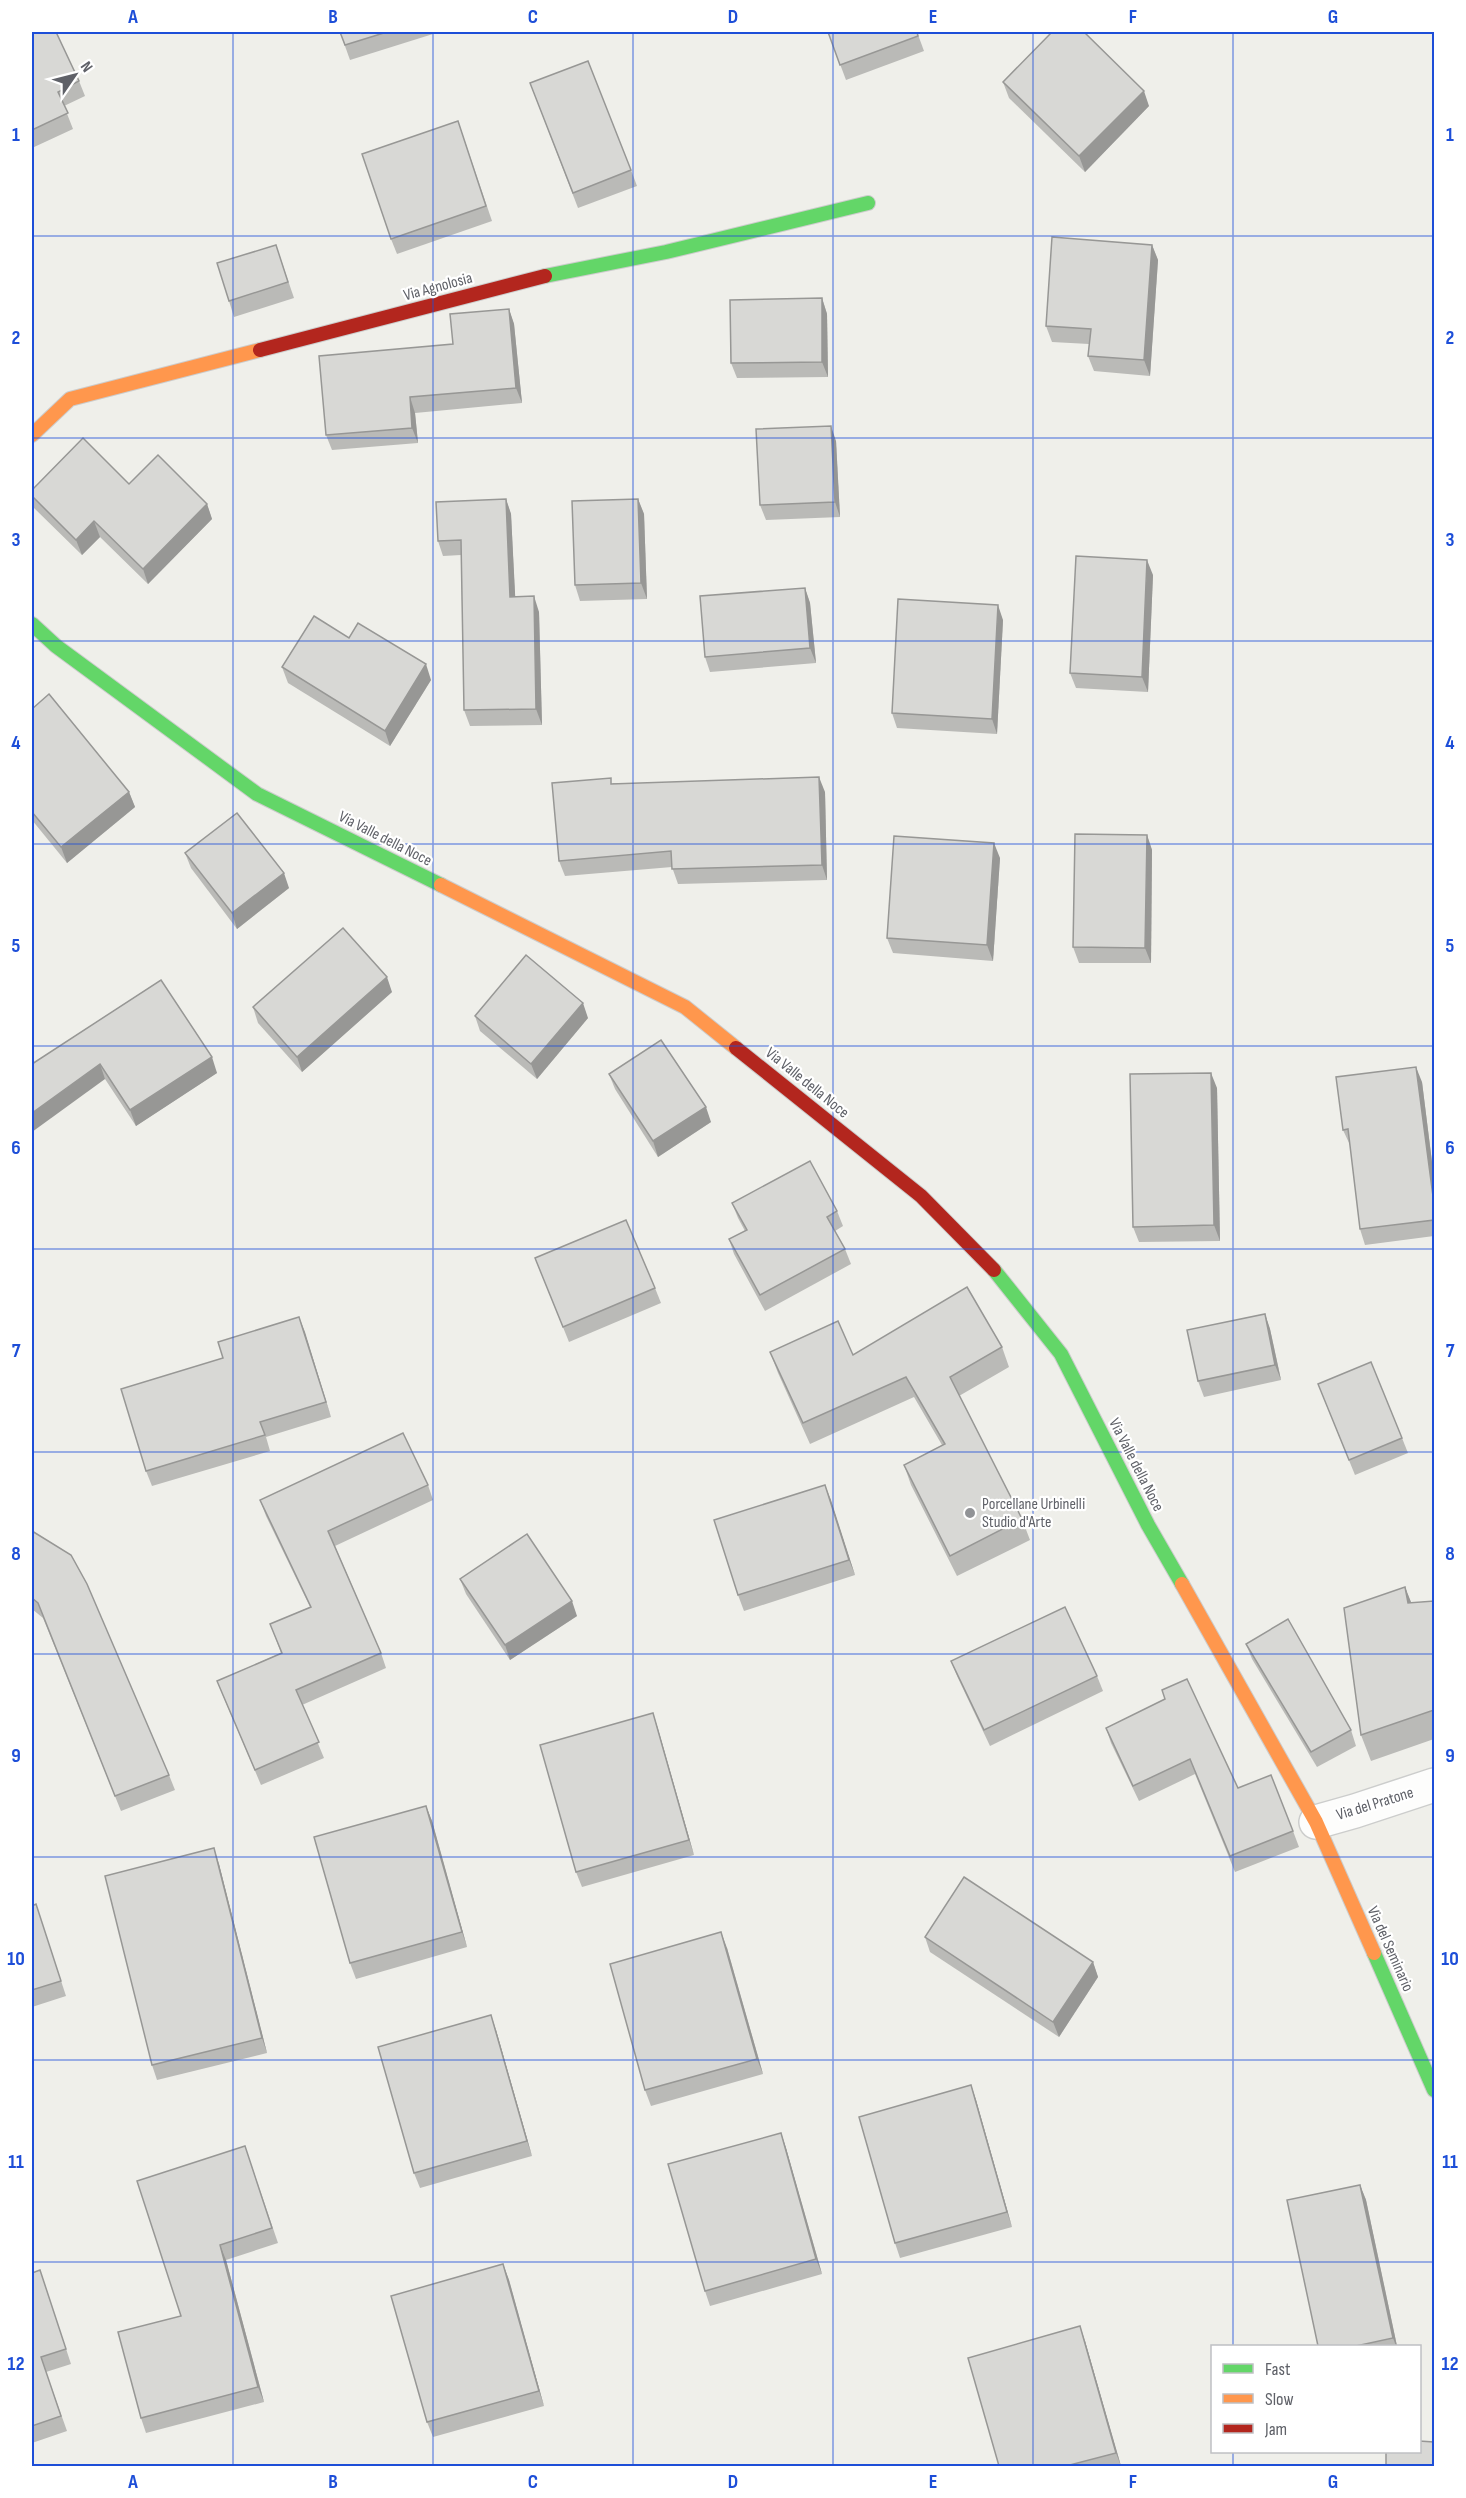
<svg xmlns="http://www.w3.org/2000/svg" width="1466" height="2498" font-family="'Sofia Sans Condensed',sans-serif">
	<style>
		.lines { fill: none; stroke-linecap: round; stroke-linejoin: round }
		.street-casing { stroke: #cccdcc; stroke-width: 36 }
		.fast-casing { stroke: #ccc; stroke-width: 16 }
		.slow-casing { stroke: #ccc; stroke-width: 16 }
		.jam-casing { stroke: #ccc; stroke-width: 16 }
		.street { stroke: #fdfdfc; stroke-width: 33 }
		.fast { stroke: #63d668; stroke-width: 14 }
		.slow { stroke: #ff974d; stroke-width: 14 }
		.jam { stroke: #b3261e; stroke-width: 14 }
		.wall { fill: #babab7 }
		.shaded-wall { fill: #979795 }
		.building { fill: #d8d8d5; stroke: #979795; stroke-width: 1.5 }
		.grid { fill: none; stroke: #1d4ed8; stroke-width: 1.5; stroke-opacity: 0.55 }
		.poi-dot { fill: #919396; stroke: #fff; stroke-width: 2 }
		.labels { text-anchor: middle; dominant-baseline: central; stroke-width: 4.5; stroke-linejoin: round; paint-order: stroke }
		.street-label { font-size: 16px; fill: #5f6168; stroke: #fff }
		.poi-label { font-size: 16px; fill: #5f6168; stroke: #fff; text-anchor: start }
		.neatline { fill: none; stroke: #1d4ed8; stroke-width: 2 }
		.grid-label { font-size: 20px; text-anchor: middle; font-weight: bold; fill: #1d4ed8 }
	</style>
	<rect width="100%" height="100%" fill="#efefea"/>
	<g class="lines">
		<defs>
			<path id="street" d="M 1316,1822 L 1355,1811 L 1434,1785"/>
			<g id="fast">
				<path d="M 545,276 L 666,252 L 868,203"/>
				<path d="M 32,624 L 56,646 L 257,794 L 441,885"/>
				<path d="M 994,1270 L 1061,1354 L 1148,1525 L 1182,1584"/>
				<path d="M 1374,1953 L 1434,2090"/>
			</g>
			<g id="slow">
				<path d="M 32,435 L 70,399 L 260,350"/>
				<path d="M 441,885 L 685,1007 L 736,1048"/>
				<path d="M 1182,1584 L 1316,1822 L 1374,1953"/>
			</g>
			<g id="jam">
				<path d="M 260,350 L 545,276"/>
				<path d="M 736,1048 L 921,1196 L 994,1270"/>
			</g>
		</defs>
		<!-- street casing -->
		<use href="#street" class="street-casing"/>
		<!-- fast casing -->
		<use href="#fast" class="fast-casing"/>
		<!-- slow casing -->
		<use href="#slow" class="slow-casing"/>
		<!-- jam casing -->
		<use href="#jam" class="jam-casing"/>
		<!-- street -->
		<use href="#street" class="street"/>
		<!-- fast -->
		<use href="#fast" class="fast"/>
		<!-- slow -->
		<use href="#slow" class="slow"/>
		<!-- jam -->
		<use href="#jam" class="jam"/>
	</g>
	<!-- wall -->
	<g class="wall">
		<path d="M 32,32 L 79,81 L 85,96 L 64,106 L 73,129 L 32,148 Z"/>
		<path d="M 340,32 L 432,32 L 433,34 L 350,60 Z"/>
		<path d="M 828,32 L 917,32 L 924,51 L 846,80 Z"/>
		<path d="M 1003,82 L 1149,106 L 1085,172 L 1009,98 Z"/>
		<path d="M 530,83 L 631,170 L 637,186 L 578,208 Z"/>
		<path d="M 458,121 L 492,221 L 397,254 L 391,239 Z"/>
		<path d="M 276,245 L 294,298 L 234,317 L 229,301 Z"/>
		<path d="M 1152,245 L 1158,260 L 1150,376 L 1094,371 L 1088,356 L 1089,344 L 1052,342 L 1046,326 Z"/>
		<path d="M 822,298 L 827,314 L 828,377 L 737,378 L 731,363 Z"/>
		<path d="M 509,309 L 514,324 L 522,403 L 415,413 L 418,443 L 332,450 L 326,435 L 453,344 Z"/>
		<path d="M 836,441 L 840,517 L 766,520 L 760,505 Z"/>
		<path d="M 32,490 L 207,504 L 212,519 L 148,584 L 100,537 L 82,555 L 34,508 L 32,501 Z"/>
		<path d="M 506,499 L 511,514 L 515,597 L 539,612 L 542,725 L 470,726 L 464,710 L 461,555 L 443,556 L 438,541 Z"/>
		<path d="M 638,499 L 644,514 L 647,599 L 580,601 L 575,585 Z"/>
		<path d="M 1153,575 L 1148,692 L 1076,688 L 1070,673 Z"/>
		<path d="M 805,588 L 810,603 L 816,663 L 710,672 L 705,657 Z"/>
		<path d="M 1003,620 L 997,734 L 897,728 L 892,713 Z"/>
		<path d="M 349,638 L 431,680 L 390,746 L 288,683 L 282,667 Z"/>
		<path d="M 32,709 L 129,792 L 135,807 L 67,863 L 32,820 Z"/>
		<path d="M 613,783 L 825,792 L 827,880 L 678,884 L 672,867 L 565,876 L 559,861 Z"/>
		<path d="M 1147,835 L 1152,850 L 1151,963 L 1079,963 L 1073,947 Z"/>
		<path d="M 185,853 L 289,888 L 237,929 L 191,868 Z"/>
		<path d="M 1000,858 L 993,961 L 893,953 L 887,938 Z"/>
		<path d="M 161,980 L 217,1073 L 136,1126 L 105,1079 L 32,1064 Z"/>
		<path d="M 392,992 L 302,1072 L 258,1023 L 253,1007 Z"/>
		<path d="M 475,1016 L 588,1018 L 537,1079 L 480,1031 Z"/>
		<path d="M 609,1074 L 711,1122 L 658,1157 L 615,1089 Z"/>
		<path d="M 1422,1082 L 1434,1178 L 1434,1236 L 1365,1245 L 1360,1229 L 1350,1145 L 1343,1130 Z"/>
		<path d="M 1217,1088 L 1220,1241 L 1139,1242 L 1133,1227 Z"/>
		<path d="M 732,1203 L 837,1211 L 843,1226 L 835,1231 L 845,1249 L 851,1264 L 765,1311 L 734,1254 L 729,1239 L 745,1231 L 738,1218 Z"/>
		<path d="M 535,1258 L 655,1288 L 661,1303 L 569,1342 Z"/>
		<path d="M 1265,1314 L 1270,1329 L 1281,1380 L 1204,1397 L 1198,1381 Z"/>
		<path d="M 299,1317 L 331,1417 L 266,1437 L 270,1451 L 152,1486 L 146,1471 L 223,1358 Z"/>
		<path d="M 1002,1347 L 1009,1367 L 959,1396 L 1022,1519 L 1030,1540 L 957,1576 L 911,1485 L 904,1465 L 942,1445 L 914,1397 L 810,1444 L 778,1373 L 770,1352 L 853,1355 Z"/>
		<path d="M 1318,1384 L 1402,1438 L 1408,1453 L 1355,1475 Z"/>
		<path d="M 428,1485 L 433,1500 L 335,1546 L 381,1653 L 386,1668 L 302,1705 L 324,1758 L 261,1785 L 223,1696 L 217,1681 L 281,1653 L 270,1624 L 310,1607 L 266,1516 L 260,1500 Z"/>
		<path d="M 825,1485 L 855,1575 L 744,1611 L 738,1595 Z"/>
		<path d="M 32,1531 L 169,1775 L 175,1790 L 121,1811 L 43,1618 L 32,1609 Z"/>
		<path d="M 460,1579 L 577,1616 L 510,1660 L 466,1594 Z"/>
		<path d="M 1405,1587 L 1411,1603 L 1434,1601 L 1434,1739 L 1371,1761 L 1361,1735 Z"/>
		<path d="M 1246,1644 L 1351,1730 L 1356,1746 L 1317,1767 L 1252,1659 Z"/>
		<path d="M 951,1661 L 1097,1676 L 1103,1691 L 990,1746 L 957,1676 Z"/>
		<path d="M 1165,1699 L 1238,1788 L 1293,1831 L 1299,1847 L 1235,1872 L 1195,1774 L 1139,1801 L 1111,1743 L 1106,1728 Z"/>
		<path d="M 653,1713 L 658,1729 L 694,1855 L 582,1887 L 576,1872 Z"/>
		<path d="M 426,1806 L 432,1821 L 467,1947 L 356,1979 L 350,1963 Z"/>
		<path d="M 219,1864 L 267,2053 L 157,2080 L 152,2065 Z"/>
		<path d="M 32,1906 L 41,1920 L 66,1996 L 32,2007 Z"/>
		<path d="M 925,1937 L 1093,1962 L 1098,1977 L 1059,2037 L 930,1952 Z"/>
		<path d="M 727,1948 L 763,2074 L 651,2106 L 645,2090 Z"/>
		<path d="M 496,2030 L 532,2156 L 420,2188 L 414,2173 Z"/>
		<path d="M 971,2085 L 976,2100 L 1012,2227 L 900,2258 L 895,2243 Z"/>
		<path d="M 781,2133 L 786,2148 L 822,2274 L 710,2306 L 705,2291 Z"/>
		<path d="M 245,2146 L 278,2243 L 226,2260 L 264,2402 L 146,2433 L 141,2418 L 181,2316 Z"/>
		<path d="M 1360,2185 L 1366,2200 L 1397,2346 L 1318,2346 Z"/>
		<path d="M 503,2264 L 509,2280 L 544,2406 L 433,2437 L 427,2422 Z"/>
		<path d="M 32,2273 L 45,2285 L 71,2364 L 46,2372 L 67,2431 L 32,2443 Z"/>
		<path d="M 1085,2341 L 1121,2466 L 999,2466 Z"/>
	</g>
	<!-- shaded-wall -->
	<g class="shaded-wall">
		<path d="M 1144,91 L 1149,106 L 1085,172 L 1079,156 Z"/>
		<path d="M 1152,245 L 1158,260 L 1150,376 L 1144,360 Z"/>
		<path d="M 822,298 L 827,314 L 828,377 L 822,362 Z"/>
		<path d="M 509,309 L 514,324 L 522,403 L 516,388 Z"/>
		<path d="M 410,397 L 415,413 L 418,443 L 412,428 Z"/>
		<path d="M 831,426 L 836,441 L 840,517 L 835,502 Z"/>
		<path d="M 506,499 L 511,514 L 516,612 L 510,597 Z"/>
		<path d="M 638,499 L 644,514 L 647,599 L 641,583 Z"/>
		<path d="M 207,504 L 212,519 L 148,584 L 143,569 Z"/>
		<path d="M 94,521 L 100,537 L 82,555 L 76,540 Z"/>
		<path d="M 1147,560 L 1153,575 L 1148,692 L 1142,677 Z"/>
		<path d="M 805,588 L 810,603 L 816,663 L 810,648 Z"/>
		<path d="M 534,596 L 539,612 L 542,725 L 536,709 Z"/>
		<path d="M 998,605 L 1003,620 L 997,734 L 992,719 Z"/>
		<path d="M 426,664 L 431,680 L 390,746 L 385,731 Z"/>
		<path d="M 819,777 L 825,792 L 827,880 L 822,865 Z"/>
		<path d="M 129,792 L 135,807 L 67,863 L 61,847 Z"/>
		<path d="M 1147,835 L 1152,850 L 1151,963 L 1145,948 Z"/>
		<path d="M 994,843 L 1000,858 L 993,961 L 987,945 Z"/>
		<path d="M 284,873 L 289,888 L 237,929 L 232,913 Z"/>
		<path d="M 387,977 L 392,992 L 302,1072 L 297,1057 Z"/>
		<path d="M 583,1003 L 588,1018 L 537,1079 L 531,1064 Z"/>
		<path d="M 212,1057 L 217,1073 L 136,1126 L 130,1110 Z"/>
		<path d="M 100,1064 L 105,1079 L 32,1132 L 32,1113 Z"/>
		<path d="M 1416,1067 L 1422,1082 L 1434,1178 L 1434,1204 Z"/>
		<path d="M 1211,1073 L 1217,1088 L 1220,1241 L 1214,1225 Z"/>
		<path d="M 706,1107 L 711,1122 L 658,1157 L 653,1141 Z"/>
		<path d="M 1265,1314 L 1270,1329 L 1281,1380 L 1275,1365 Z"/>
		<path d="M 299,1317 L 305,1332 L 331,1417 L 326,1402 Z"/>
		<path d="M 825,1485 L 831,1500 L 855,1575 L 849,1560 Z"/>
		<path d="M 1405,1587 L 1415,1612 L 1408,1603 Z"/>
		<path d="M 572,1601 L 577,1616 L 510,1660 L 505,1645 Z"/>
		<path d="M 653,1713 L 658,1729 L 694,1855 L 689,1840 Z"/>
		<path d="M 426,1806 L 432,1821 L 467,1947 L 462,1932 Z"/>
		<path d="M 214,1848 L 219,1864 L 267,2053 L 262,2038 Z"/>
		<path d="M 721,1932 L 727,1948 L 763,2074 L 757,2059 Z"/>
		<path d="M 1093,1962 L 1098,1977 L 1059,2037 L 1053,2022 Z"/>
		<path d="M 491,2015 L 496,2030 L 532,2156 L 527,2141 Z"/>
		<path d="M 971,2085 L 976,2100 L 1012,2227 L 1007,2212 Z"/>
		<path d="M 781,2133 L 786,2148 L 822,2274 L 816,2259 Z"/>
		<path d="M 1360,2185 L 1366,2200 L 1397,2346 L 1396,2346 L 1393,2338 Z"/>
		<path d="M 220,2245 L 226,2260 L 264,2402 L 258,2387 Z"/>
		<path d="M 503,2264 L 509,2280 L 544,2406 L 539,2391 Z"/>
		<path d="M 1080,2326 L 1085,2341 L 1121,2466 L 1116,2453 Z"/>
	</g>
	<!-- building -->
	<g class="building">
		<path d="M 32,32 L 56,32 L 79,81 L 58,92 L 68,113 L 32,130 Z"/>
		<path d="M 340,32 L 387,32 L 345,45 Z"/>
		<path d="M 828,32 L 917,32 L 918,36 L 840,65 Z"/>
		<path d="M 1052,32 L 1084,32 L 1144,91 L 1079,156 L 1003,82 Z"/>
		<path d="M 588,61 L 631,170 L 573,193 L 530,83 Z"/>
		<path d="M 458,121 L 486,206 L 391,239 L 362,154 Z"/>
		<path d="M 1052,237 L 1152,245 L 1144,360 L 1088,356 L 1091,329 L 1046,326 Z"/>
		<path d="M 276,245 L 288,282 L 229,301 L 217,263 Z"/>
		<path d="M 822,298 L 822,362 L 731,363 L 730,300 Z"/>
		<path d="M 509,309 L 516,388 L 410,397 L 412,428 L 326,435 L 319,356 L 453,344 L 450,314 Z"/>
		<path d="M 831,426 L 835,502 L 760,505 L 756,429 Z"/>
		<path d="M 83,438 L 129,484 L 158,455 L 207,504 L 143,569 L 94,521 L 76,540 L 32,496 L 32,490 Z"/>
		<path d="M 506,499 L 510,597 L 534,596 L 536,709 L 464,710 L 461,540 L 438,541 L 436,502 Z"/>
		<path d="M 638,499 L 641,583 L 575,585 L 572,501 Z"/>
		<path d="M 1076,556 L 1147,560 L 1142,677 L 1070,673 Z"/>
		<path d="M 805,588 L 810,648 L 705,657 L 700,596 Z"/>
		<path d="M 898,599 L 998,605 L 992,719 L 892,713 Z"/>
		<path d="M 314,616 L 349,638 L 358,623 L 426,664 L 385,731 L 282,667 Z"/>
		<path d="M 49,694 L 129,792 L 61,847 L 32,812 L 32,709 Z"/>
		<path d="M 819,777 L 822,865 L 672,869 L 671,851 L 559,861 L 552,783 L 611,778 L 611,784 Z"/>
		<path d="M 237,813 L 284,873 L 232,913 L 185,853 Z"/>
		<path d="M 1075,834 L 1147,835 L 1145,948 L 1073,947 Z"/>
		<path d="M 894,836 L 994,843 L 987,945 L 887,938 Z"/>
		<path d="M 343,928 L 387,977 L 297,1057 L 253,1007 Z"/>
		<path d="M 526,955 L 583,1003 L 531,1064 L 475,1016 Z"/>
		<path d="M 161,980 L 212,1057 L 130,1110 L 100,1064 L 32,1113 L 32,1064 Z"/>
		<path d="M 661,1040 L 706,1107 L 653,1141 L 609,1074 Z"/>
		<path d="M 1416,1067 L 1434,1204 L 1434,1220 L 1360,1229 L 1348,1129 L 1343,1130 L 1336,1077 Z"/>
		<path d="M 1211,1073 L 1214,1225 L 1133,1227 L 1130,1074 Z"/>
		<path d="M 810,1161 L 837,1211 L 827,1217 L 845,1249 L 760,1295 L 729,1239 L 747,1230 L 732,1203 Z"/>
		<path d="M 626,1220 L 655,1288 L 563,1327 L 535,1258 Z"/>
		<path d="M 967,1287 L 1002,1347 L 950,1377 L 1022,1519 L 950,1556 L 904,1465 L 945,1444 L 906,1377 L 803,1423 L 770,1352 L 838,1321 L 853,1355 Z"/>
		<path d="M 1265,1314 L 1275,1365 L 1198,1381 L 1187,1330 Z"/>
		<path d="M 299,1317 L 326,1402 L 260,1422 L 265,1435 L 146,1471 L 121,1389 L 223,1358 L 218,1342 Z"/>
		<path d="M 1371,1362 L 1402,1438 L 1349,1460 L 1318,1384 Z"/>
		<path d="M 403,1433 L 428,1485 L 328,1531 L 381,1653 L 296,1690 L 319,1742 L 255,1770 L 217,1681 L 282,1653 L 270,1624 L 311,1607 L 260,1500 Z"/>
		<path d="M 825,1485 L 849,1560 L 738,1595 L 714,1520 Z"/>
		<path d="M 32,1531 L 71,1555 L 87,1584 L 169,1775 L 115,1796 L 38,1603 L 32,1598 Z"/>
		<path d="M 527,1534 L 572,1601 L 505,1645 L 460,1579 Z"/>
		<path d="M 1405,1587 L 1408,1603 L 1434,1601 L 1434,1710 L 1361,1735 L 1344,1608 Z"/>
		<path d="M 1065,1607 L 1097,1676 L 984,1730 L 951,1661 Z"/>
		<path d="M 1288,1619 L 1351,1730 L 1311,1752 L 1246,1644 Z"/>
		<path d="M 1187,1679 L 1238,1788 L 1271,1775 L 1293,1831 L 1230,1856 L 1190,1759 L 1133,1786 L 1106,1728 L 1165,1699 L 1162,1690 Z"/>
		<path d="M 653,1713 L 689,1840 L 576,1872 L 540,1745 Z"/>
		<path d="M 426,1806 L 462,1932 L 350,1963 L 314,1837 Z"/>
		<path d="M 214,1848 L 262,2038 L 152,2065 L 105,1876 Z"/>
		<path d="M 964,1877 L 1093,1962 L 1053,2022 L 925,1937 Z"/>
		<path d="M 36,1904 L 61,1981 L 32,1990 L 32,1906 Z"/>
		<path d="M 721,1932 L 757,2059 L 645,2090 L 610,1964 Z"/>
		<path d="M 491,2015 L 527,2141 L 414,2173 L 378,2047 Z"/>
		<path d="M 971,2085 L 1007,2212 L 895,2243 L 859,2117 Z"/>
		<path d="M 781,2133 L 816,2259 L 705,2291 L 668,2164 Z"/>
		<path d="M 245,2146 L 272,2228 L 220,2245 L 258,2387 L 141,2418 L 118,2332 L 181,2316 L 137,2181 Z"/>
		<path d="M 1360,2185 L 1393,2338 L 1356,2346 L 1318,2346 L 1287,2200 Z"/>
		<path d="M 503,2264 L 539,2391 L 427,2422 L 391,2296 Z"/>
		<path d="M 40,2270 L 66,2349 L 41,2357 L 61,2416 L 32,2426 L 32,2273 Z"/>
		<path d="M 1080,2326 L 1116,2453 L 1066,2466 L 999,2466 L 968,2358 Z"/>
		<path d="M 1419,2441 L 1434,2442 L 1434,2466 L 1386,2466 L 1386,2451 L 1419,2451 Z"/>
	</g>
	<!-- grid -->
	<path class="grid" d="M 233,32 L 233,2466M 433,32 L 433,2466M 633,32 L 633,2466M 833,32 L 833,2466M 1033,32 L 1033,2466M 1233,32 L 1233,2346M 32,236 L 1434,236M 32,438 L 1434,438M 32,641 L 1434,641M 32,844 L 1434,844M 32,1046 L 1434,1046M 32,1249 L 1434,1249M 32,1452 L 1434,1452M 32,1654 L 1434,1654M 32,1857 L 1434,1857M 32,2060 L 1434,2060M 32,2262 L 1434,2262M 1233,2452 L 1233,2466"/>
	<!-- markers -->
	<circle class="poi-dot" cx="970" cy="1513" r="6"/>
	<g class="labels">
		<!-- street labels -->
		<g class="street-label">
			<text transform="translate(438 287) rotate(-15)">Via Agnolosia</text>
			<text transform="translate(385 839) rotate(27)">Via Valle della Noce</text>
			<text transform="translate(807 1083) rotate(39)">Via Valle della Noce</text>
			<text transform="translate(1136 1465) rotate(63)">Via Valle della Noce</text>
			<text transform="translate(1375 1804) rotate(-17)">Via del Pratone</text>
			<text transform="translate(1390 1949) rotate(66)">Via del Seminario</text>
		</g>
		<!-- poi labels -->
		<g class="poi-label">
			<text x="982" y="1504">Porcellane Urbinelli<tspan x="982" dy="18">Studio d'Arte</tspan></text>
		</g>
	</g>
	<!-- border -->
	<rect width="1466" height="2498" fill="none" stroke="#ffffff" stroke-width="66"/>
	<!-- legend -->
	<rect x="1211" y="2345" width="210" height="108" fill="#ffffff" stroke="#bfc0c3" stroke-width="1.5"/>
	<rect x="1223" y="2364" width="30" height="9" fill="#63d668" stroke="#bfc0c3" stroke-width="1.5"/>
	<text x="1265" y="2375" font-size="18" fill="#5f6168">Fast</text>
	<rect x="1223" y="2394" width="30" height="9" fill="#ff974d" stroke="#bfc0c3" stroke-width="1.5"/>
	<text x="1265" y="2405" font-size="18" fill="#5f6168">Slow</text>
	<rect x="1223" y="2424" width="30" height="9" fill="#b3261e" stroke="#bfc0c3" stroke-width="1.5"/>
	<text x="1265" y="2435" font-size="18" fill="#5f6168">Jam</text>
	<!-- north arrow -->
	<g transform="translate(75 75) rotate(55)" stroke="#ffffff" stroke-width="4.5" paint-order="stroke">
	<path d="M0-4.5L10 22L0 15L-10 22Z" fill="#5f6168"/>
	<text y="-9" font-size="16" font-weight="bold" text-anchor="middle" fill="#5f6168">N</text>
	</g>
	<rect x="33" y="33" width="1400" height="2432" class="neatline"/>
	<g class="grid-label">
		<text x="133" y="23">A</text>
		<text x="333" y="23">B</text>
		<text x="533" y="23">C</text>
		<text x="733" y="23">D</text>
		<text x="933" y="23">E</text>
		<text x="1133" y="23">F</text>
		<text x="1333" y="23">G</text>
		<text x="16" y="141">1</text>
		<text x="1450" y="141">1</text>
		<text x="16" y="344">2</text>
		<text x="1450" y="344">2</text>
		<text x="16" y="546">3</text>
		<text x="1450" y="546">3</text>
		<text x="16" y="749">4</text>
		<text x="1450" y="749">4</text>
		<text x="16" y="952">5</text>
		<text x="1450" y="952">5</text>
		<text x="16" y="1154">6</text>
		<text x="1450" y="1154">6</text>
		<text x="16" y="1357">7</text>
		<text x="1450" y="1357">7</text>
		<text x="16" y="1560">8</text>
		<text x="1450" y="1560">8</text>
		<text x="16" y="1762">9</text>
		<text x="1450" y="1762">9</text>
		<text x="16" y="1965">10</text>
		<text x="1450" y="1965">10</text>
		<text x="16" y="2168">11</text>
		<text x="1450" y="2168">11</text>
		<text x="16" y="2370">12</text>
		<text x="1450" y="2370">12</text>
		<text x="133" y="2488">A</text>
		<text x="333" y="2488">B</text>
		<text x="533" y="2488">C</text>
		<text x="733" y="2488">D</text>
		<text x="933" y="2488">E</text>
		<text x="1133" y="2488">F</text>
		<text x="1333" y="2488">G</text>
	</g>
</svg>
